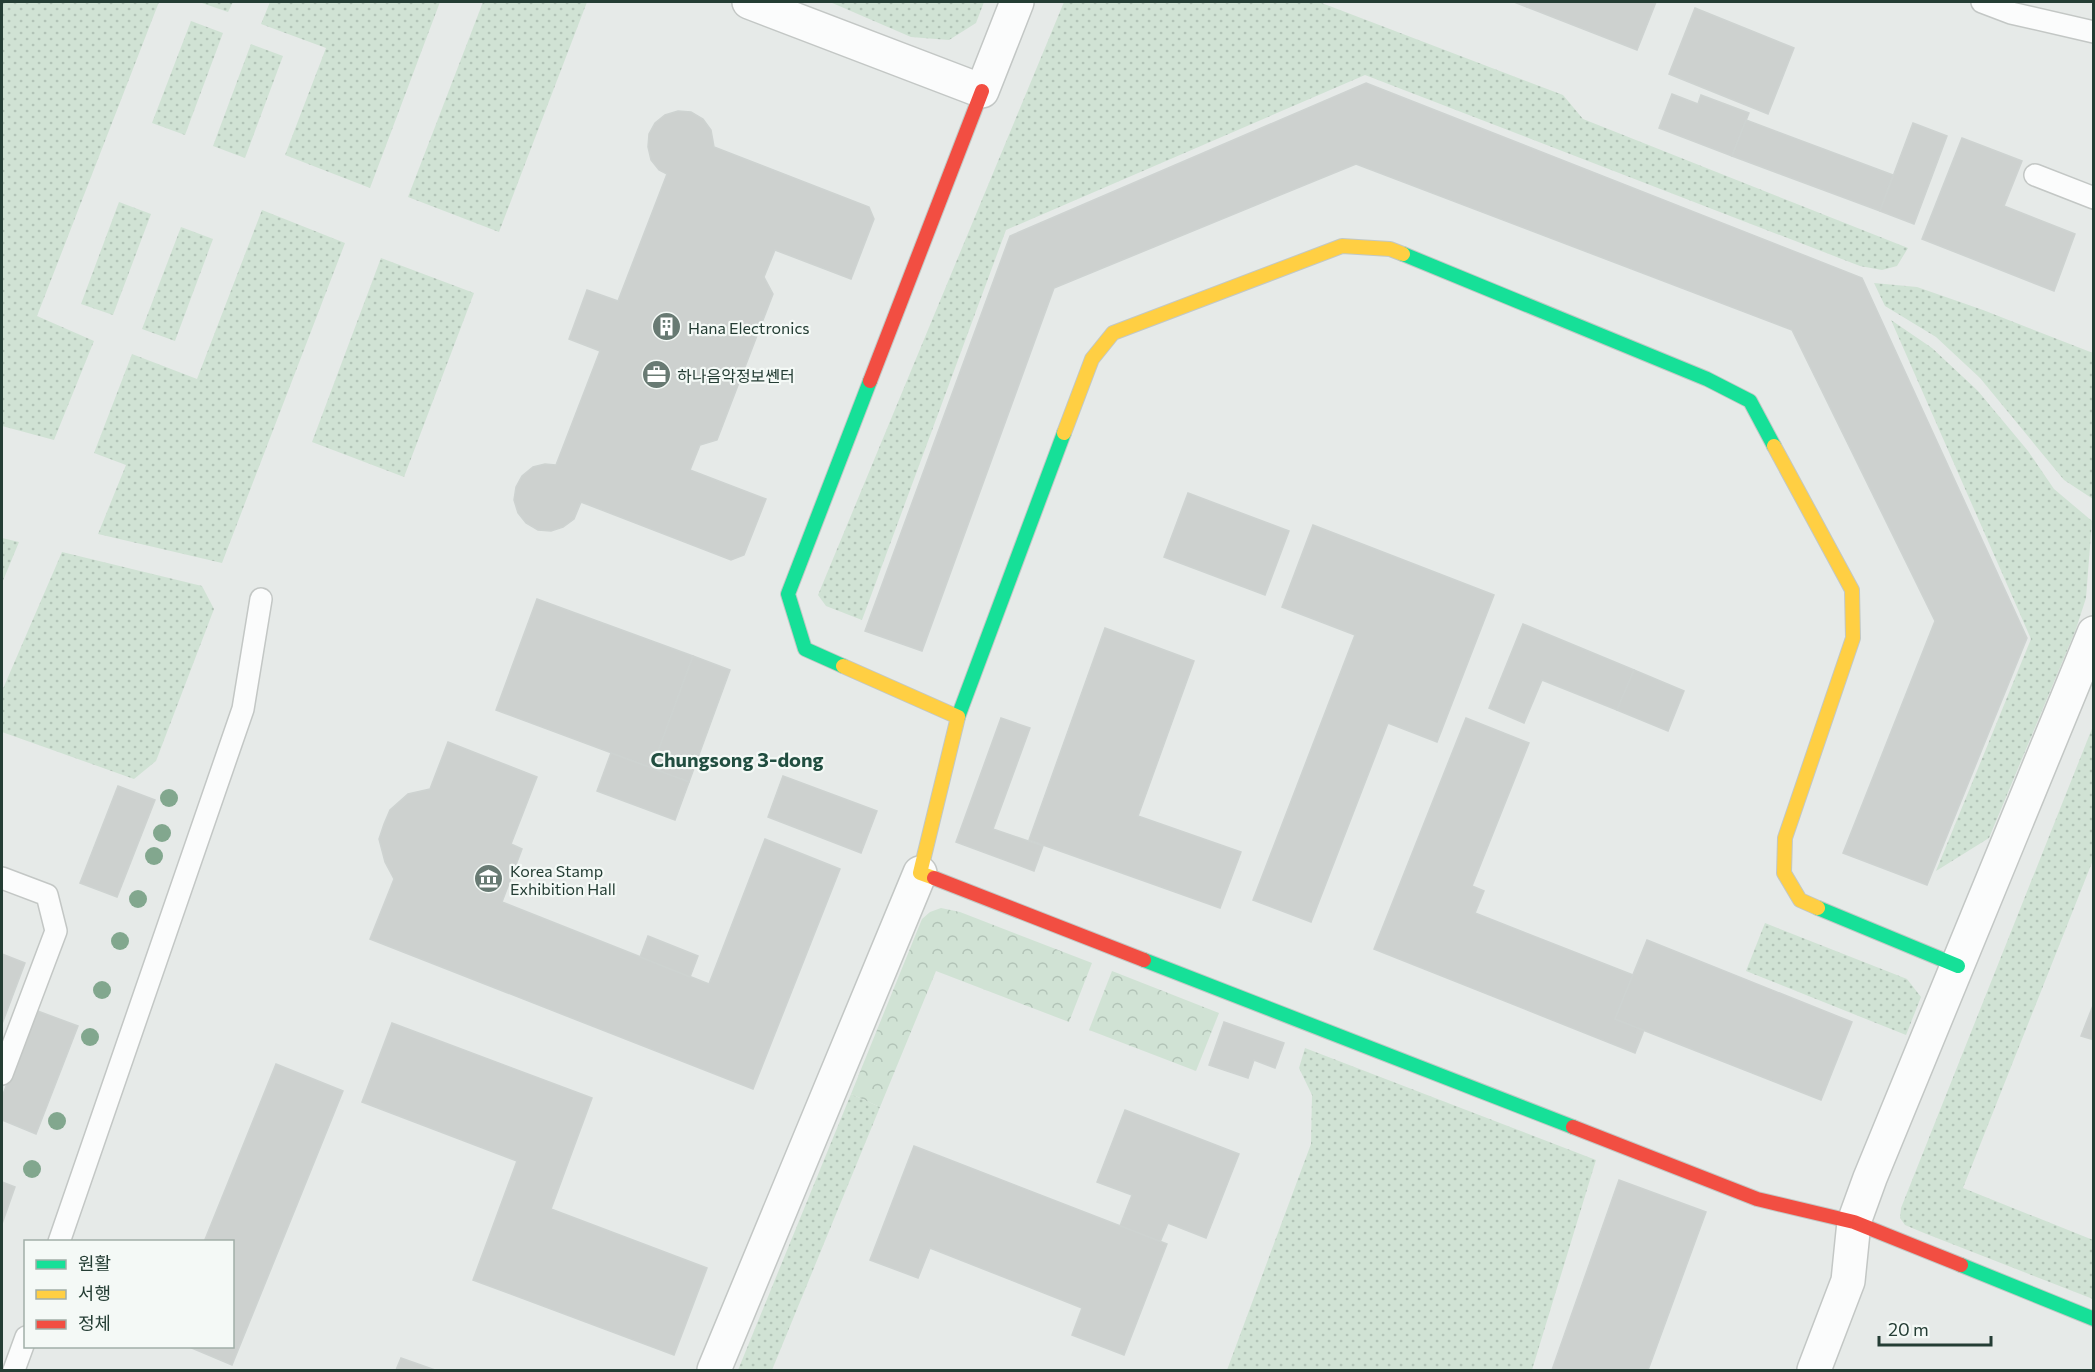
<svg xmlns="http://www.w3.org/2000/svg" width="2095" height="1372" font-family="Commissioner,'Noto Sans KR',sans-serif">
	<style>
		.grass { fill: url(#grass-dots) }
		.forest { fill: url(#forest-crowns) }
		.building { fill: #cdd1cf; stroke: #ced3d1; stroke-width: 1.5 }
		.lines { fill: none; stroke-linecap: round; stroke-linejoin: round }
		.lane-casing { stroke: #c3c7c5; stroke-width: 24 }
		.street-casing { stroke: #c3c7c5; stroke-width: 36 }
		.fast-casing { stroke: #c2c8c5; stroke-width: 16 }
		.slow-casing { stroke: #c2c8c5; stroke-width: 16 }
		.jam-casing { stroke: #c2c8c5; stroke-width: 16 }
		.lane { stroke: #fbfcfc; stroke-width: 21 }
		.street { stroke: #fbfcfc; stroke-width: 33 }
		.fast { stroke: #16e098; stroke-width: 14 }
		.slow { stroke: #ffcf43; stroke-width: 14 }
		.jam { stroke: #f24e42; stroke-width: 14 }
		.tree { fill: #82a78e }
		.labels { text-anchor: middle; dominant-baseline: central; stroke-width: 4.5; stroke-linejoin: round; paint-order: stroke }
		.poi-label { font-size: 16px; fill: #243d34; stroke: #f4f9f6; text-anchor: start }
		.quarter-label { font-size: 20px; font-weight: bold; fill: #214e40; stroke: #f4f9f6 }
	</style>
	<defs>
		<pattern id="grass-dots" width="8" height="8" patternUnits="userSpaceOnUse" patternTransform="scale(1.5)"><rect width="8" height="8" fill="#d0e2d4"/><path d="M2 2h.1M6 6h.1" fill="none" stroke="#b2c3b7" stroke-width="1.8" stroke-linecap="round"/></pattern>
		<pattern id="forest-crowns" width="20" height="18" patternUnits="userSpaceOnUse" patternTransform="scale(1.5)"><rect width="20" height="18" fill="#d0e2d4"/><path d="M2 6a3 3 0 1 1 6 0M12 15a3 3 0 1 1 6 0" fill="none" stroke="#b2c3b7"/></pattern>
	</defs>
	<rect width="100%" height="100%" fill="#e6eae8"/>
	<!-- grass -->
	<g class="grass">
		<path d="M 2,2 L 159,2 L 37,316 L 94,341 L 54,440 L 2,426 Z"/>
		<path d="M 199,2 L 233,2 L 228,12 Z"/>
		<path d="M 270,2 L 440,2 L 370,188 L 285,155 L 326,48 L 261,24 Z"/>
		<path d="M 483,2 L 587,2 L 499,232 L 408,197 Z"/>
		<path d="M 830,2 L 984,2 L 976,23 L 949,40 L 911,37 Z"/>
		<path d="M 1064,2 L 1319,2 L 1563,95 L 1583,119 L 1908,248 L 1897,266 L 1882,270 L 1860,266 L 1365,75 L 1006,230 L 862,620 L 826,606 L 818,595 Z"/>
		<path d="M 191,21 L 223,33 L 185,135 L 152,123 Z"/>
		<path d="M 251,44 L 283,56 L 245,158 L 213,146 Z"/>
		<path d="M 119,202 L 151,214 L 113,315 L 81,304 Z"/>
		<path d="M 262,210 L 345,243 L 222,563 L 98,534 L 126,465 L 94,453 L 132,354 L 197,379 Z"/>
		<path d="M 181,227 L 213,239 L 175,341 L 142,329 Z"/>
		<path d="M 381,258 L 474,293 L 404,477 L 312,442 Z"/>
		<path d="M 1874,283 L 1917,287 L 1983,310 L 2093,353 L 2093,499 L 2064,480 L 1980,378 L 1936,337 L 1885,306 Z"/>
		<path d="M 1891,320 L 1932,348 L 1978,391 L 2028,451 L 2054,489 L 2092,521 L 2086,598 L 2076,629 L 1989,838 L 1936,871 L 2031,639 Z"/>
		<path d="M 2,538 L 19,542 L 2,583 Z"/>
		<path d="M 62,552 L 202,586 L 214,609 L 156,761 L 134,779 L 2,732 L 2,691 Z"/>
		<path d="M 2093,726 L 2093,860 L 1963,1188 L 2093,1240 L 2093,1299 L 1924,1233 L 1905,1225 L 1900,1218 L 1901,1208 Z"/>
		<path d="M 1765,923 L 1907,979 L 1921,997 L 1906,1035 L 1746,971 Z"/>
		<path d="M 1305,1048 L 1596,1160 L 1532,1370 L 1227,1370 L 1311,1144 L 1312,1095 L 1299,1068 Z"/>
		<path d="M 851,1094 L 880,1107 L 772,1370 L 738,1370 Z"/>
	</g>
	<!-- forest -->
	<g class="forest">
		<path d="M 941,908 L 960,912 L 1092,963 L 1069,1022 L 936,971 L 880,1107 L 851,1094 L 922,919 L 930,912 Z"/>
		<path d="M 1112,971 L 1219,1013 L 1196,1071 L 1089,1030 Z"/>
	</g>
	<!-- building -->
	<g class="building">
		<path d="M 1514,2 L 1529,2 L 1527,7 Z"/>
		<path d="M 1529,2 L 1656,2 L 1637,50 L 1527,7 Z"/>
		<path d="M 1695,8 L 1794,48 L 1768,114 L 1669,74 Z"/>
		<path d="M 1366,83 L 1862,278 L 2027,638 L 1927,885 L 1843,853 L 1935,621 L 1792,330 L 1356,164 L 1054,288 L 922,651 L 865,631 L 1010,236 Z"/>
		<path d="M 1672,94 L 1698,104 L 1701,95 L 1749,113 L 1732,156 L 1659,128 Z"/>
		<path d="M 678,111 L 691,112 L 703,119 L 711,130 L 714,147 L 869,207 L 874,219 L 851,279 L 775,250 L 764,277 L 773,294 L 717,440 L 700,445 L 690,470 L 766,499 L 744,555 L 731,560 L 581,502 L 574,519 L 563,527 L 551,531 L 538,530 L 526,523 L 518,513 L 514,500 L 516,487 L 522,476 L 533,467 L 545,464 L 556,465 L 600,351 L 569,339 L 587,290 L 618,301 L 667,174 L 659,170 L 651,160 L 648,147 L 649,134 L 655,123 L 665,115 Z"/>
		<path d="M 1746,120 L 1893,175 L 1880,211 L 1732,156 Z"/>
		<path d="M 1913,123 L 1947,136 L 1914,224 L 1880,211 Z"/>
		<path d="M 1962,138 L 2022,161 L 2004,206 L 2075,234 L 2054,291 L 1922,239 Z"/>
		<path d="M 1188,493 L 1289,531 L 1265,595 L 1164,557 Z"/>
		<path d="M 1313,525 L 1494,595 L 1437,742 L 1388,723 L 1311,922 L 1253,900 L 1355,635 L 1282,607 Z"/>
		<path d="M 537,599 L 693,656 L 652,768 L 496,710 Z"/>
		<path d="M 1523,624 L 1634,670 L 1617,710 L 1542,680 L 1524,723 L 1489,708 Z"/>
		<path d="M 1105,628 L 1194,661 L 1138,816 L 1241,852 L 1220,908 L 1029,840 Z"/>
		<path d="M 693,656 L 730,670 L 689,782 L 652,768 Z"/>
		<path d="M 1634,670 L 1684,691 L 1668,731 L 1617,710 Z"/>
		<path d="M 1001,718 L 1030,728 L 993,829 L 1043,846 L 1034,871 L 956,842 Z"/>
		<path d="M 1466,718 L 1529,743 L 1472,886 L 1484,891 L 1475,913 L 1633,975 L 1615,1019 L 1644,1030 L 1635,1053 L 1374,949 Z"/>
		<path d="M 448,742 L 537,777 L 511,844 L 522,849 L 502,902 L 709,984 L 765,839 L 840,869 L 753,1089 L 370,939 L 394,879 L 385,862 L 379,839 L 384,824 L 390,810 L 408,794 L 430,789 Z"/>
		<path d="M 611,753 L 689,782 L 675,820 L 597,791 Z"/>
		<path d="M 783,776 L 877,811 L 861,853 L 768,817 Z"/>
		<path d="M 118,786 L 155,800 L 117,897 L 80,883 Z"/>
		<path d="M 648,936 L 698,956 L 690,977 L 640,957 Z"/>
		<path d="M 1647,940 L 1852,1022 L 1821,1100 L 1615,1019 Z"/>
		<path d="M 2,954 L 25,963 L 2,1024 Z"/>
		<path d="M 2094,1003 L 2094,1040 L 2081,1036 Z"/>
		<path d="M 35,1010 L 78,1026 L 36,1134 L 2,1120 L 2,1097 Z"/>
		<path d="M 1224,1022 L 1284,1043 L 1275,1068 L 1254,1060 L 1248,1078 L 1209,1065 Z"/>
		<path d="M 392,1023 L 592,1098 L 551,1209 L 707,1268 L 674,1355 L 473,1280 L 517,1161 L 362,1102 Z"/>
		<path d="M 276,1064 L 343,1091 L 232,1365 L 187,1346 L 232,1346 L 232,1242 L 204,1242 Z"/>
		<path d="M 1125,1110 L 1239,1154 L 1206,1238 L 1168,1223 L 1160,1242 L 1120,1226 L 1132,1195 L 1097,1182 Z"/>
		<path d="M 914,1146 L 1167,1244 L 1124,1355 L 1072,1335 L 1082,1308 L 930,1248 L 918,1278 L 870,1260 Z"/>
		<path d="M 1619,1180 L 1706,1212 L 1648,1370 L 1552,1370 Z"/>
		<path d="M 2,1182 L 15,1187 L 2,1224 Z"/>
		<path d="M 401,1358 L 435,1370 L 396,1370 Z"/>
	</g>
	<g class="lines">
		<defs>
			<g id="lane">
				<path d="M 1982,2 L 2011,13 L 2094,32"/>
				<path d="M 2035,175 L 2094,198"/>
				<path d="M 2,878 L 47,895 L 56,931 L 2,1074"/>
				<path d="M 59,1242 L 243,709 L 261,599"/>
				<path d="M 14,1370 L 26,1337"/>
			</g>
			<g id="street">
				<path d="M 749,2 L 982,91 L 1017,2"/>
				<path d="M 714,1370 L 920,873"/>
				<path d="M 1814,1370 L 1848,1281 L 1854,1222 L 1870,1178 L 2094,633"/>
			</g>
			<g id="fast">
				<path d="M 1403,254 L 1707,379 L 1750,401 L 1774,446"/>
				<path d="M 843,666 L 805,649 L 788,594 L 870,381"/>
				<path d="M 958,717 L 1064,433"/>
				<path d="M 1818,908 L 1958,966"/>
				<path d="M 1144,960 L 1573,1127"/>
				<path d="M 1961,1265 L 2094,1319"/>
			</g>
			<g id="slow">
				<path d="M 1064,433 L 1092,359 L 1113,333 L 1342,246 L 1390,249 L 1403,254"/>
				<path d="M 1774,446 L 1852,590 L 1853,638 L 1785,838 L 1784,873 L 1800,900 L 1818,908"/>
				<path d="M 843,666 L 958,717 L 920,873 L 934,878"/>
			</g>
			<g id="jam">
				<path d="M 870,381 L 982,91"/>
				<path d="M 934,878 L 1144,960"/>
				<path d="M 1573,1127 L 1757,1199 L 1854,1222 L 1961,1265"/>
			</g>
		</defs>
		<!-- lane casing -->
		<use href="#lane" class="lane-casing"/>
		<!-- street casing -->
		<use href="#street" class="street-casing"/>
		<!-- fast casing -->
		<use href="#fast" class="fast-casing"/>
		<!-- slow casing -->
		<use href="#slow" class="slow-casing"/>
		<!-- jam casing -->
		<use href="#jam" class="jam-casing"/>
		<!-- lane -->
		<use href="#lane" class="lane"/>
		<!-- street -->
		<use href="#street" class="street"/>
		<!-- fast -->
		<use href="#fast" class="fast"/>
		<!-- slow -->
		<use href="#slow" class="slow"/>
		<!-- jam -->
		<use href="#jam" class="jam"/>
	</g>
	<!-- trees -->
	<g class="tree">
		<circle cx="169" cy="798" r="9"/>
		<circle cx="162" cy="833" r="9"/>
		<circle cx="154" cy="856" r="9"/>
		<circle cx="138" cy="899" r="9"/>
		<circle cx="120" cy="941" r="9"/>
		<circle cx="102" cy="990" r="9"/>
		<circle cx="90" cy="1037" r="9"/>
		<circle cx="57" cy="1121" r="9"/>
		<circle cx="32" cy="1169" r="9"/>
	</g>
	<!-- icons -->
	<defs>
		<symbol id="building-disc" viewBox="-11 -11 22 22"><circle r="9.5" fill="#687a73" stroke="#f4f9f6"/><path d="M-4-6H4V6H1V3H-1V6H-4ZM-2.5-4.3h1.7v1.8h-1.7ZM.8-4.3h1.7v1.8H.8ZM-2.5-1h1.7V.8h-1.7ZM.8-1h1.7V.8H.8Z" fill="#fff"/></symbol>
		<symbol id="office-disc" viewBox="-11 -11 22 22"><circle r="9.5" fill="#687a73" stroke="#f4f9f6"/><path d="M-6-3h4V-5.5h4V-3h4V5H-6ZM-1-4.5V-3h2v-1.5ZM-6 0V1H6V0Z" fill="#fff"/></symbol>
		<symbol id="museum-disc" viewBox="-11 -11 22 22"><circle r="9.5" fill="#687a73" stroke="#f4f9f6"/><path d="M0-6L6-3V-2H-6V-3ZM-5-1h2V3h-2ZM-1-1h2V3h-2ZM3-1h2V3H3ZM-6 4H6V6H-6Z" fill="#fff"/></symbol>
	</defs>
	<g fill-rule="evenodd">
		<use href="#building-disc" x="650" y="310" width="33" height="33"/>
		<use href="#office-disc" x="640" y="358" width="33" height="33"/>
		<use href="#museum-disc" x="472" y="862" width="33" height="33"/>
	</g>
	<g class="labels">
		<!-- poi labels -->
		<g class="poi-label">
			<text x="688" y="327">Hana Electronics</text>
			<text x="677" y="375">하나음악정보쎈터</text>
			<text x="510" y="870">Korea Stamp<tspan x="510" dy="18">Exhibition Hall</tspan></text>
		</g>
		<!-- quarter labels -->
		<g class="quarter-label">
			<text x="737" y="759">Chungsong 3-dong</text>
		</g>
	</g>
	<!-- border -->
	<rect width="2095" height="1372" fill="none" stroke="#243d34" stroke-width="6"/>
	<!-- legend -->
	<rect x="24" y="1240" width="210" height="108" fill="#f4f9f6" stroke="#a1aea8" stroke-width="1.5"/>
	<rect x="36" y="1260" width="30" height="9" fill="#16e098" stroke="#a1aea8" stroke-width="1.5"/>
	<text x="78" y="1270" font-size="18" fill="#243d34">원활</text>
	<rect x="36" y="1290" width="30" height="9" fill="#ffcf43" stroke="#a1aea8" stroke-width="1.5"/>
	<text x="78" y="1300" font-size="18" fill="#243d34">서행</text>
	<rect x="36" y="1320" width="30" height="9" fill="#f24e42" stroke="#a1aea8" stroke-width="1.5"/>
	<text x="78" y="1330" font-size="18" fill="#243d34">정체</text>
	<!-- scale -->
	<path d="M1879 1336v9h112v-9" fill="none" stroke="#243d34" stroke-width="3"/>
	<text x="1888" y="1336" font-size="18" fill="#243d34" stroke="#f4f9f6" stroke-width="4.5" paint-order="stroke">20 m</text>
</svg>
